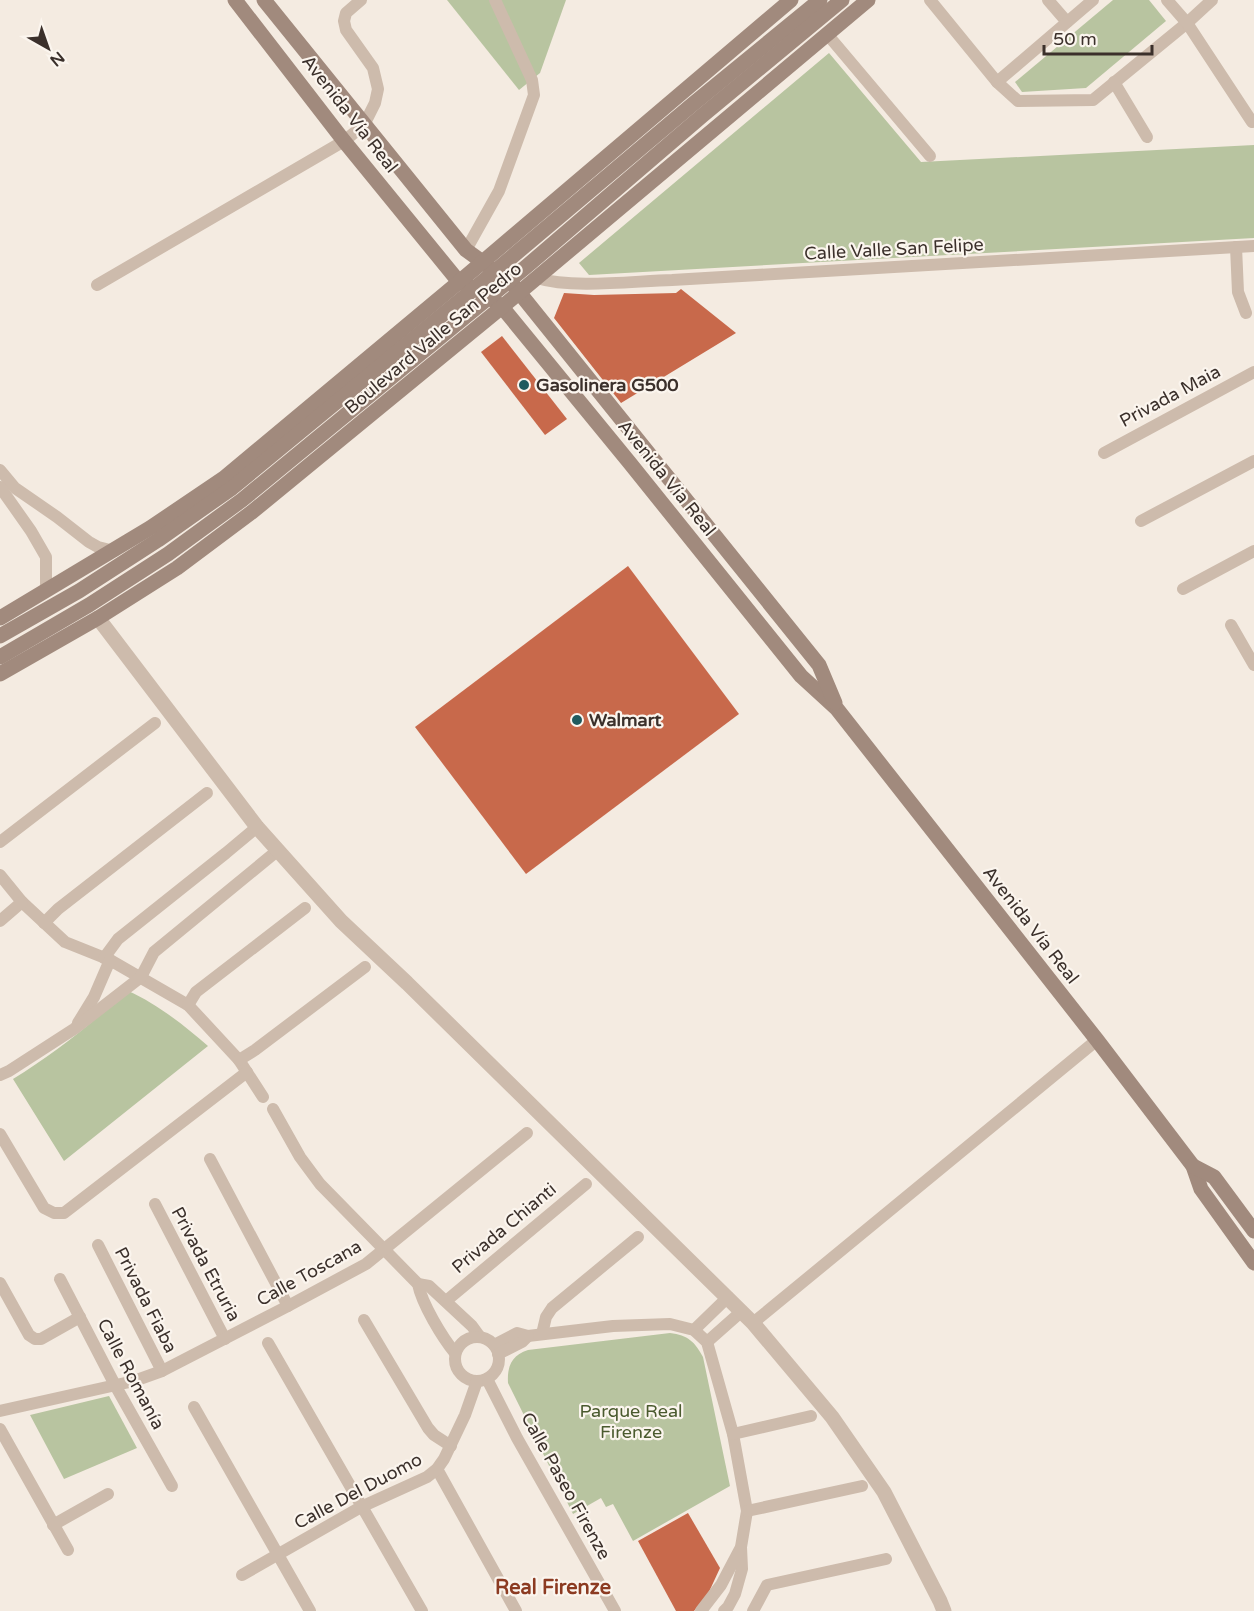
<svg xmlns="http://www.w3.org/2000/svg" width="1254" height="1611" font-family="'Varela Round',sans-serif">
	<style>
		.green { fill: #b8c4a0 }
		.building { fill: #c8694b }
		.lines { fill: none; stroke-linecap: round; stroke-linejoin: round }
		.minor { stroke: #cdbbac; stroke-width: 12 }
		.tertiary { stroke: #cdbbac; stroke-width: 15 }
		.secondary { stroke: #a18a7d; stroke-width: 15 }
		.poi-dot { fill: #1f5a5e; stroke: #fbf5ee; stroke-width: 2 }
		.labels { text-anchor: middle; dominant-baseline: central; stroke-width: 4.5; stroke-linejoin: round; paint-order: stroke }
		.street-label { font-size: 18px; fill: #3b302b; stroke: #fbf5ee }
		.poi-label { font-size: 18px; font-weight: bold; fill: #3b302b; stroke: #fbf5ee; text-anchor: start }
		.park-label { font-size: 18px; fill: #4a5a2e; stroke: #fbf5ee }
		.neighbourhood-label { font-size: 20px; font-weight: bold; fill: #8c3b22; stroke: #fbf5ee }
	</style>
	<rect width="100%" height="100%" fill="#f4ebe1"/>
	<!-- green -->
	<g class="green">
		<path d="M 447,0 L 566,0 L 540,73 L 519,90 Z"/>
		<path d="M 1113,0 L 1149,0 L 1166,21 L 1086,88 L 1022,92 L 1015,82 Z"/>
		<path d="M 829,53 L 921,162 L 1254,145 L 1254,238 L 589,275 L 579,263 Z"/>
		<path d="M 128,991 C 156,1003 185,1026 208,1046 L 64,1161 L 13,1079 C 54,1054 92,1023 128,991 Z"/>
		<path d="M 670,1333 C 688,1335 695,1342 703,1357 L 730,1486 L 633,1541 L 613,1504 L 606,1507 L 601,1498 L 573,1514 L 508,1383 C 507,1366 512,1355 528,1350 Z"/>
		<path d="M 109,1396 L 137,1448 L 64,1479 L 30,1415 Z"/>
	</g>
	<!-- building -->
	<g class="building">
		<path d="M 681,289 L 736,333 L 621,403 L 554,318 L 564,293 L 594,295 L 676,293 Z"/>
		<path d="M 502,336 L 567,419 L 545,435 L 481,352 Z"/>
		<path d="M 628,566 L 739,714 L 526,874 L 415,727 Z"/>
		<path d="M 688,1513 L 720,1568 L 708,1594 L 694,1611 L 676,1611 L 638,1541 Z"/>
	</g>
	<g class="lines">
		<!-- minor -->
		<g class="minor">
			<path d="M 930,0 L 997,82 L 1018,101 L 1093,100 L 1187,23 L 1212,0"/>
			<path d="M 1048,0 L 1067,22"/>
			<path d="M 1167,0 L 1187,23 L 1252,122"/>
			<path d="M 827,34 L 930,156"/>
			<path d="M 997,82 L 1093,0"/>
			<path d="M 1114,82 L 1147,137"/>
			<path d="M 1236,247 L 1238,292 L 1246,313"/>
			<path d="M 466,250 L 499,191 L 534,95 L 532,80 L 495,0"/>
			<path d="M 537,278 C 573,289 633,281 672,280 L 1254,246"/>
			<path d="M 97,285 L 344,141 L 364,125 L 375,103 L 378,89 L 373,68 L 346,30 L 344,21 L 346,13 L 361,0"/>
			<path d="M 1104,453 L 1254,372"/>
			<path d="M 0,470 L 15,488 L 57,517 L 89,542 L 98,547 L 114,551"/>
			<path d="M 0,487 L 31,531 L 46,557 L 46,591"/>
			<path d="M 1141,521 L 1254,461"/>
			<path d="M 1183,589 L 1254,551"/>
			<path d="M 1231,625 L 1254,665"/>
			<path d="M 0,842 L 155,723"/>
			<path d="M 0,875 L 22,902 L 65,942 L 110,960 L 188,1005 L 239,1060 L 263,1097"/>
			<path d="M 0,921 L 22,902"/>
			<path d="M 44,923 L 58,909 L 207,793"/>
			<path d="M 104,958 L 118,939 L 226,853 L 257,827"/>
			<path d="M 188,1005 L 196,992 L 305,908"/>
			<path d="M 78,1023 L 94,997 L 110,960"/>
			<path d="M 239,1060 L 255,1050 L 365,967"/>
			<path d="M 0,1075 L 9,1071 L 74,1029 L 141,977 L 154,952 L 277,851"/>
			<path d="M 273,1109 L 300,1157 L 320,1184 L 418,1284 C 422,1304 442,1337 455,1353"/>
			<path d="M 0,1134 L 44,1208 L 54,1213 L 64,1213 L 247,1072"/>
			<path d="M 210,1159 L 288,1306"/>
			<path d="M 155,1204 L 225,1339"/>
			<path d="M 98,1245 L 162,1371"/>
			<path d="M 60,1279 L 115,1385 L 172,1486"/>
			<path d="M 0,1283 L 29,1335 L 35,1339 L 41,1339 L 80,1317"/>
			<path d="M 418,1284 L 429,1286 L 472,1326 L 480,1337"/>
			<path d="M 446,1301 L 586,1184"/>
			<path d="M 364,1320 L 428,1428 L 434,1435 L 451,1446"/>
			<path d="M 753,1323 L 1097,1040"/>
			<path d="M 694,1330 L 728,1297"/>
			<path d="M 542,1334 L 546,1317 L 552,1308 L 638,1237"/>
			<circle cx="477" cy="1359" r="22"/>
			<path d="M 707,1342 L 742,1311"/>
			<path d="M 268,1343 L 422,1611"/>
			<path d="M 494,1345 L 517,1333 L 528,1336 L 613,1326 L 670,1324 L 694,1330 L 707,1342 L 733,1434 L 747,1511 L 741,1547 L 742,1569 L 735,1594 L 728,1607 L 724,1611"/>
			<path d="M 498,1354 L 522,1342 L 528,1336"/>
			<path d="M 487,1379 L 517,1438 L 615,1611"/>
			<path d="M 194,1407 L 310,1611"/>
			<path d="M 0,1411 L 134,1381 L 162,1371 L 288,1306 L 366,1264 L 527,1133"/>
			<path d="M 0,1429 L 68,1550"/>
			<path d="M 733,1434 L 811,1416"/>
			<path d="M 437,1469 L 516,1611"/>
			<path d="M 747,1511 L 862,1486"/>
			<path d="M 53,1525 L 108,1494"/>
			<path d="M 242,1575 L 361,1507 L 427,1477 L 437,1469 L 444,1459 L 465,1415 L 477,1381"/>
			<path d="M 701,1611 L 721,1585 L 740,1549"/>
			<path d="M 753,1611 L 767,1585 L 886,1559"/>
		</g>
		<!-- tertiary -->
		<path class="tertiary" d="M 98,618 L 257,827 L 341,921 L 407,983 L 753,1323 L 832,1417 L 884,1492 L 940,1601 L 944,1611"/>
		<!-- secondary -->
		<g class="secondary">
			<path d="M 235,0 L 344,141 L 459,282 C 476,288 489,296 502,307 L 629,462 L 801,676 L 837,709 L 1097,1040 L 1193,1166 L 1201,1189 L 1254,1263"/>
			<path d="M 264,0 L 466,250 L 488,266"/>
			<path d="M 514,286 L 819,665 L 835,703"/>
			<path d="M 0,618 L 150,528 L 224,478 L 459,282 L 791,0"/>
			<path d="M 0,636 L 79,591 L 158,540 L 232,488 L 475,288 L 693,104 L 820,0"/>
			<path d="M 0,657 L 89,605 L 168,554 L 242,500 L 527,266 L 703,115 L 842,0"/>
			<path d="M 0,674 L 98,618 L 177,568 L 252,512 L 502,307 L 868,0"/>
			<path d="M 1193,1166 L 1214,1177 L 1254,1231"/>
		</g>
	</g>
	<!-- markers -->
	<g class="poi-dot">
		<circle cx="524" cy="385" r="6"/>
		<circle cx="577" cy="720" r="6"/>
	</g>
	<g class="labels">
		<!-- street labels -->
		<g class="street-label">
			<text transform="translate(350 114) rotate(52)">Avenida Vía Real</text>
			<text transform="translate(894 249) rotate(-3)">Calle Valle San Felipe</text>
			<text transform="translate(433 338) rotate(-40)">Boulevard Valle San Pedro</text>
			<text transform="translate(1170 396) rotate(-28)">Privada Maia</text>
			<text transform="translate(667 478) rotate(51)">Avenida Vía Real</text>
			<text transform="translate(1031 925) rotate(52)">Avenida Vía Real</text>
			<text transform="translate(504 1228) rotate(-40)">Privada Chianti</text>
			<text transform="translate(206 1264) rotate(62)">Privada Etruria</text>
			<text transform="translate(309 1273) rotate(-29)">Calle Toscana</text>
			<text transform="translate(146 1300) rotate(63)">Privada Fiaba</text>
			<text transform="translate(131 1374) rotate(62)">Calle Romanía</text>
			<text transform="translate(566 1486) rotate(61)">Calle Paseo Firenze</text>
			<text transform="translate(358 1491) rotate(-28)">Calle Del Duomo</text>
		</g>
		<!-- poi labels -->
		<g class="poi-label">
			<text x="536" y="385">Gasolinera G500</text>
			<text x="589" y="720">Walmart</text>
		</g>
		<!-- park labels -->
		<g class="park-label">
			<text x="631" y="1411">Parque Real<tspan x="631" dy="21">Firenze</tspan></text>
		</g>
		<!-- neighbourhood labels -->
		<g class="neighbourhood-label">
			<text x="553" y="1588">Real Firenze</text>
		</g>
	</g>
	<!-- north arrow -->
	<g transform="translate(48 48) rotate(140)" stroke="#fbf5ee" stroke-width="4.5" paint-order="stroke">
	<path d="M0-4.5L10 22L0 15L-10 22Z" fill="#3b302b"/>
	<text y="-9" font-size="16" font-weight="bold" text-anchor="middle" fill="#3b302b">N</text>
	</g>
	<!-- scale -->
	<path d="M1044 45v9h108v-9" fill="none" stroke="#3b302b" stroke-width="3"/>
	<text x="1053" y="45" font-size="18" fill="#3b302b" stroke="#fbf5ee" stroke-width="4.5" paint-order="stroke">50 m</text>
</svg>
